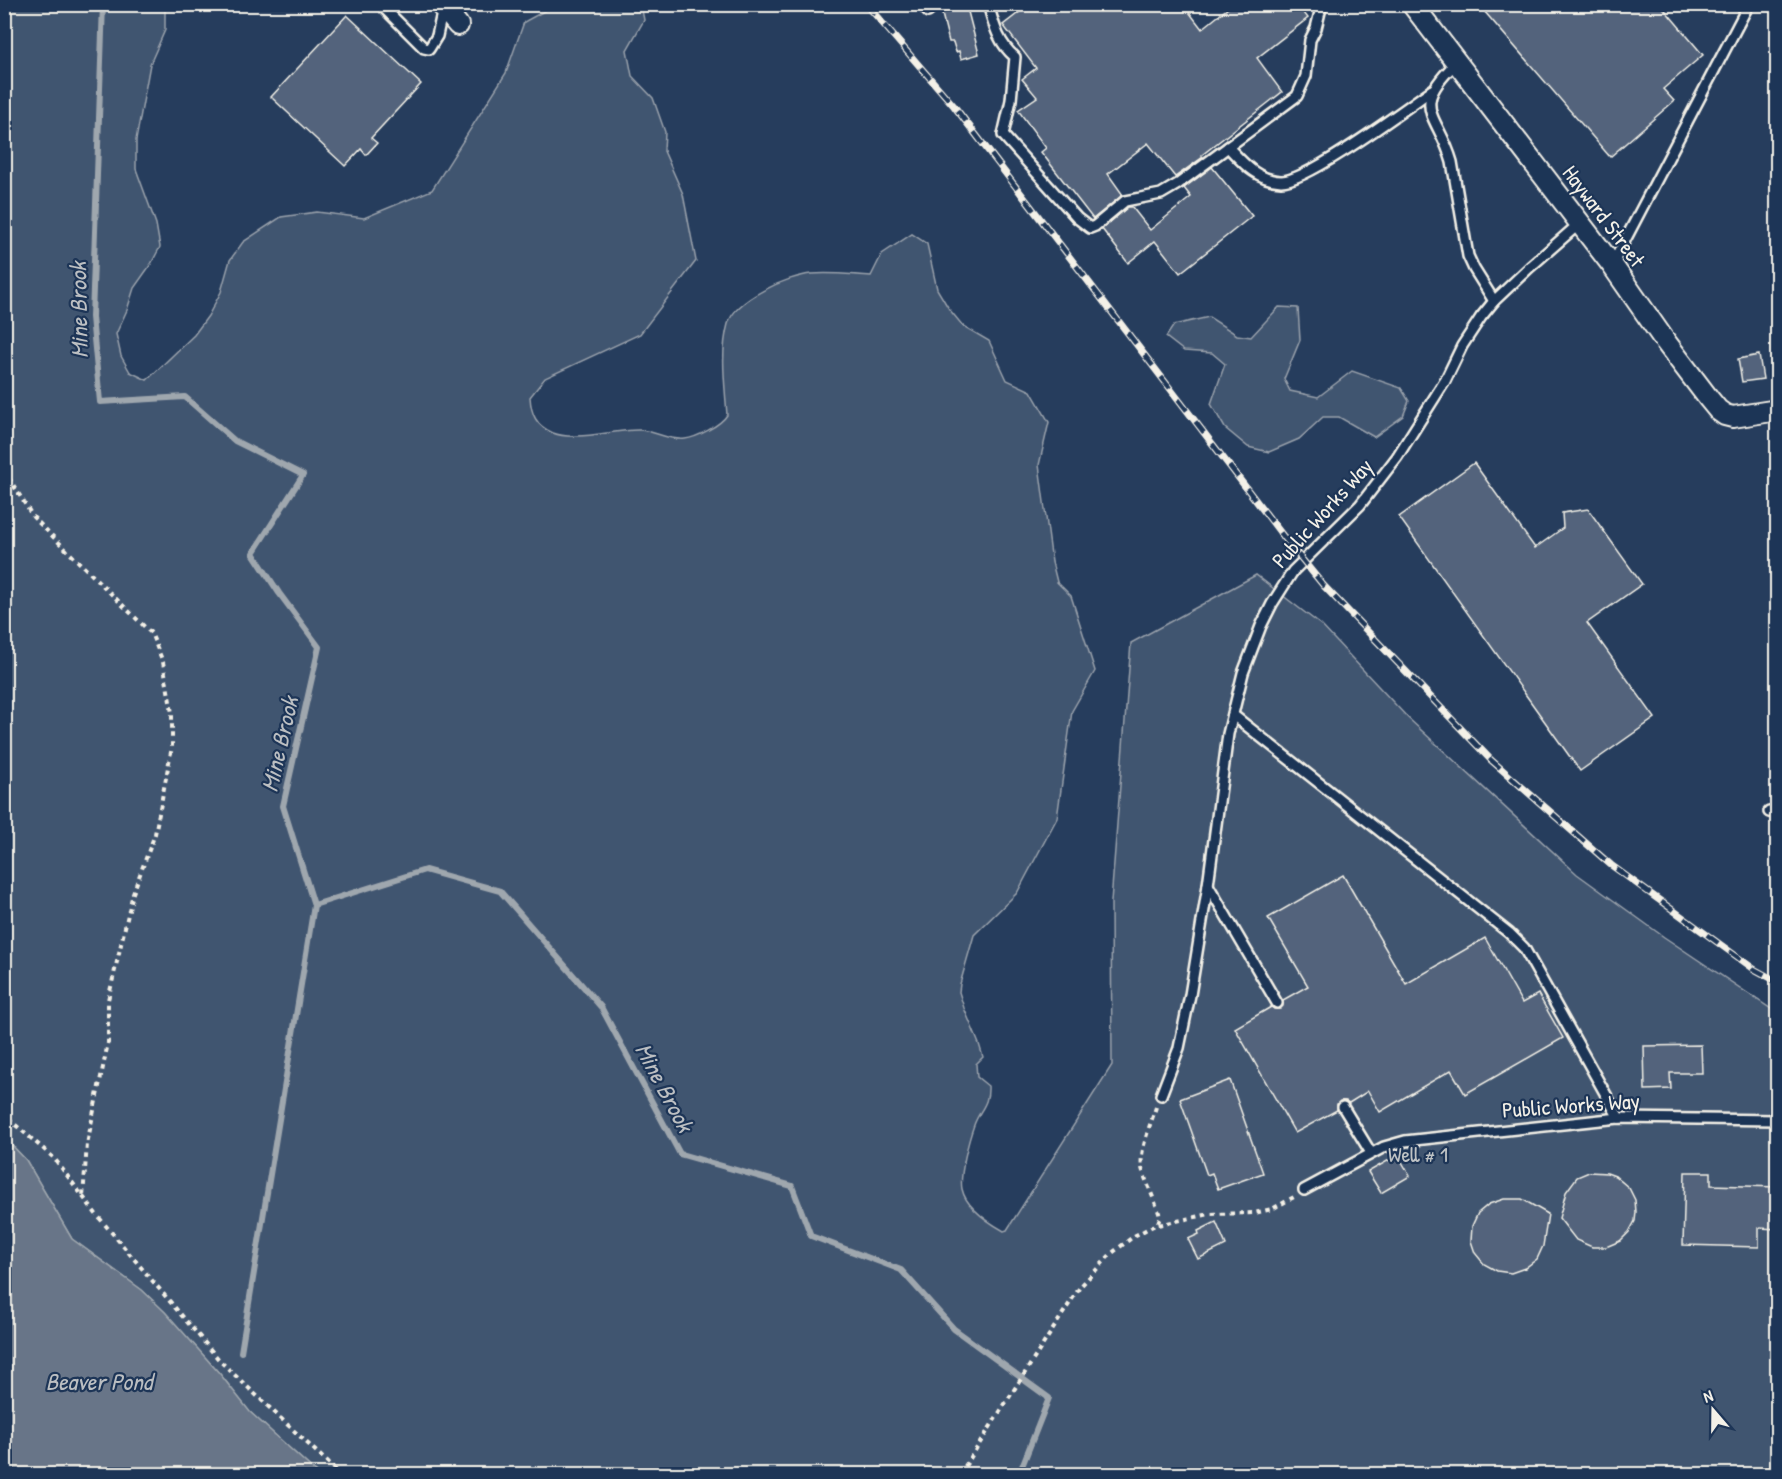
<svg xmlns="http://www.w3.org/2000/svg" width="1782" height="1479" font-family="'Patrick Hand',sans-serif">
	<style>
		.green { fill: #40546f; stroke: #9aa2ac; stroke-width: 1.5 }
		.water { fill: #677588; stroke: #9fa7ae; stroke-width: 1.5 }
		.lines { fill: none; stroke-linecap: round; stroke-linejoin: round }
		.stream { stroke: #9fa7ae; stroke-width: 6 }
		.building { fill: #52647b; stroke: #f4f1e8; stroke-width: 1.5 }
		.lane-casing { stroke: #f4f1e8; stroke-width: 14 }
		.street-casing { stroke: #f4f1e8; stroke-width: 24 }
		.path { stroke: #f4f1e8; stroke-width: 4; stroke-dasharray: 4.5 4.5; stroke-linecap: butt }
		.lane { stroke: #1d3557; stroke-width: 9 }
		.street { stroke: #1d3557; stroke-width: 20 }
		.rail-casing { stroke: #f4f1e8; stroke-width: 7 }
		.rail { stroke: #1d3557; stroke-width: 4.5; stroke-dasharray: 14; stroke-linecap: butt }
		.labels { text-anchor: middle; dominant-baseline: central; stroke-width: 4.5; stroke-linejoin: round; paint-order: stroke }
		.street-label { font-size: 22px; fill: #f4f1e8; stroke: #1d3557 }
		.park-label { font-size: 22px; fill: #bec2c4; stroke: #1d3557 }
		.water-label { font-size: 24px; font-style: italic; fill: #bcbfc2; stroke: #1d3557 }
	</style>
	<rect width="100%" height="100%" fill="#263d5d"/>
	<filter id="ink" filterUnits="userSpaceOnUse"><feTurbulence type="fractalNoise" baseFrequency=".0167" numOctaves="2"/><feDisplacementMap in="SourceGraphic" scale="12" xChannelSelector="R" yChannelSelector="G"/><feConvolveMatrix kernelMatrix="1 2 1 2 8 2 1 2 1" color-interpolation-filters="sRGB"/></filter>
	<g filter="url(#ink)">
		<!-- green -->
		<g class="green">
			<path d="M 14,5 L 165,5 L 165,30 L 150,64 L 136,140 L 136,169 L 156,224 L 160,247 L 151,264 L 134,288 L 127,310 L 116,334 L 121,356 L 130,372 L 147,380 L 194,335 L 208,316 L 221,292 L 230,260 L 243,242 L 281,217 L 317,212 L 364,218 L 432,190 L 506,73 L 524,22 L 555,5 L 641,5 L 644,20 L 627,50 L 632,76 L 653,98 L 665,132 L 664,151 L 683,194 L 696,261 L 640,334 L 545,378 L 530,397 C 531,414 536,426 553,433 C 575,442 615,429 640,430 C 655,431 669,441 685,439 C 696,438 721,425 727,415 C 725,385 720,353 728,324 C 735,299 788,276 812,274 C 831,272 852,275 871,276 L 882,254 L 912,234 L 927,244 L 937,289 L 949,309 L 963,326 L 989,341 L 1007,380 L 1031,391 L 1049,422 L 1039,465 L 1052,562 L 1057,582 L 1071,596 L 1095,671 L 1072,711 L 1057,818 L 1017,893 L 974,935 L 960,984 L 959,992 L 964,1008 L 979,1044 L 983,1057 L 976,1064 L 977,1077 L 988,1086 C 989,1105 980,1109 974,1125 C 969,1139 959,1175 962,1189 C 966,1208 988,1222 1004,1231 L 1007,1230 L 1112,1065 L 1111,902 L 1131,643 L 1256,575 L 1321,625 L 1408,718 L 1577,874 L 1664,937 L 1777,1013 L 1777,1474 L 318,1474 L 250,1412 L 220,1374 L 165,1312 L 142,1290 L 72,1239 L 26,1160 L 5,1138 L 4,13 Z"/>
			<path d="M 1279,307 L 1298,308 L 1300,340 L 1284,379 L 1290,391 L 1318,397 L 1352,371 L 1401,388 L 1409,401 L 1403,416 L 1374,437 L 1339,417 L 1323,417 L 1299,439 L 1269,452 L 1248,447 L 1225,428 L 1211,404 L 1225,364 L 1212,353 L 1184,351 L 1166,337 L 1174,325 L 1209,317 L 1237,335 L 1251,337 Z"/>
		</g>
		<!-- water -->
		<path class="water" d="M 5,1138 L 26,1160 L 72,1239 L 142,1290 L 165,1312 L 220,1374 L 250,1412 L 318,1474 L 5,1474 Z"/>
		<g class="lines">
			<!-- stream -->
			<g class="stream">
				<path d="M 103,4 L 92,317 L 100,402 L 185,397 L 235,441 L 303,475 L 253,553 L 279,593 L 319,647 L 283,806 L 314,905 L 425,870 L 500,891 L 601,1007 L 680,1154 L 792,1186 L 811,1236 L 901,1270 L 954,1329 L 1049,1398 L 1019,1474"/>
				<path d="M 241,1352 L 314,905"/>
			</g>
		</g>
		<!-- building -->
		<g class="building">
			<path d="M 961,4 L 966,4 L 979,54 L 961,59 L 959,51 L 956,52 L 953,42 L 949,42 L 941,10 Z"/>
			<path d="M 1030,4 L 1183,4 L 1202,29 L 1233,4 L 1297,4 L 1308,18 L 1257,58 L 1282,92 L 1202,155 L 1203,157 L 1175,177 L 1148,143 L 1108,174 L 1123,195 L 1093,219 L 1041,152 L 1046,148 L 1018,110 L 1037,97 L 1022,79 L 1036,68 L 1003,25 Z"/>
			<path d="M 1478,4 L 1660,4 L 1703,55 L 1663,89 L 1674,101 L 1610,157 Z"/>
			<path d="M 347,15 L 421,84 L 371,138 L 377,143 L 366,155 L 361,149 L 345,166 L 271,97 Z"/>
			<path d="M 1212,167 L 1252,216 L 1180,273 L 1155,241 L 1128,263 L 1102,229 L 1128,207 L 1132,207 L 1150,230 L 1191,197 L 1184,188 Z"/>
			<path d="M 1759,355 L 1763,379 L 1742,382 L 1738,359 Z"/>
			<path d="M 1474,463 L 1535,548 L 1563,528 L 1562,513 L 1588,509 L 1642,584 L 1587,623 L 1655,718 L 1580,771 L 1399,517 Z"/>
			<path d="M 1343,875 L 1406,984 L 1485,938 L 1522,1003 L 1538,994 L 1563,1038 L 1465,1094 L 1451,1070 L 1380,1112 L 1368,1091 L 1349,1103 L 1346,1101 L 1340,1101 L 1337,1104 L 1337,1110 L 1295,1133 L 1235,1028 L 1271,1007 L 1274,1009 L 1280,1009 L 1283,1006 L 1283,1000 L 1308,986 L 1268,918 Z"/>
			<path d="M 1701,1045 L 1702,1073 L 1670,1073 L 1671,1089 L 1645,1090 L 1644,1046 Z"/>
			<path d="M 1230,1080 L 1263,1173 L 1218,1189 L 1212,1173 L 1207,1175 L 1180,1099 Z"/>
			<path d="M 1398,1155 L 1410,1176 L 1381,1193 L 1368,1172 Z"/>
			<path d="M 1589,1172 L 1607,1173 L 1615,1176 L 1629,1188 L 1635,1200 L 1636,1212 L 1635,1221 L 1629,1232 L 1620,1241 L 1606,1247 L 1592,1247 L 1576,1240 L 1559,1218 L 1566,1192 L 1577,1177 Z"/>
			<path d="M 1685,1172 L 1711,1172 L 1711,1185 L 1778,1187 L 1778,1229 L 1759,1228 L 1759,1247 L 1683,1245 Z"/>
			<path d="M 1504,1199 L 1522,1199 L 1548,1214 L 1543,1246 L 1537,1259 L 1525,1268 L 1511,1273 L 1497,1271 L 1484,1264 L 1475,1253 L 1471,1241 L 1472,1226 L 1478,1213 L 1489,1204 Z"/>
			<path d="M 1216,1222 L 1226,1245 L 1198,1259 L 1188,1239 L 1199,1234 L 1198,1231 Z"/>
		</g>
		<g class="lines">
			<defs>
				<g id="lane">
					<path d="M 380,4 L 424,48 L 429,49 L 437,36 L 443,8"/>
					<path d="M 922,4 L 928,12"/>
					<path d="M 988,4 C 994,25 998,43 1015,57 L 1011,100 L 1003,135 L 1077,218 L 1090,228 L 1095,226 L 1125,201 L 1161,194 L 1178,184 L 1297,96 L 1306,76 L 1310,40 L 1316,28 L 1322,4"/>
					<path d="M 1456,63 C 1408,109 1438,113 1452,162 L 1468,256 L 1474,269 L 1494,301"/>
					<path d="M 1228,147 C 1244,164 1257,180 1281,181 C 1307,182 1406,108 1432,90"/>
					<path d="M 1612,265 L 1749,4"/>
					<path d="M 1233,715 L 1509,933 L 1524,948 L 1619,1118"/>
					<path d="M 1769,812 L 1778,813"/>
					<path d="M 1208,885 L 1277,1003"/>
					<path d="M 1161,1095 L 1179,1048 L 1190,995 L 1208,885 L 1228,734 L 1243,673 L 1261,626 L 1272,604 L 1293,571 L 1360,505 L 1397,457 L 1445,381 L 1462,346 L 1481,317 L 1494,301 L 1530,267 L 1580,223"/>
					<path d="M 1343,1107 L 1371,1153"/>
					<path d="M 1304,1190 L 1384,1147 L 1405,1141 L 1619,1118 L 1778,1120"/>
				</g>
				<g id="street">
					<path d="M 440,4 L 458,25"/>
					<path d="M 1412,4 L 1612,265 L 1665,341 L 1709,399 L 1718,410 L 1725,415 L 1733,417 L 1778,410"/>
				</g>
			</defs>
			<!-- lane casing -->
			<use href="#lane" class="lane-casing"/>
			<!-- street casing -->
			<use href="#street" class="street-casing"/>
			<!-- path -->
			<g class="path">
				<path d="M 4,470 L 33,517 L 151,633 L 163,662 L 172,713 L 172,747 L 155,834 L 133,893 L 108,1000 L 108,1043 L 87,1144 L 83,1197"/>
				<path d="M 1156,1107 C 1151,1123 1139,1152 1142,1168 C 1146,1183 1154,1198 1159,1213 L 1160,1218 L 1157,1225"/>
				<path d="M 4,1111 L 12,1122 L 54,1158 L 96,1214 L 221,1362 L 340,1474"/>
				<path d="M 960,1474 L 1080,1287 L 1112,1253 L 1134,1236 L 1153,1226 L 1210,1214 L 1254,1213 L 1272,1209 L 1294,1197"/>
			</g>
			<!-- lane -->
			<use href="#lane" class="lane"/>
			<!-- street -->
			<use href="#street" class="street"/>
			<defs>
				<path id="rail" d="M 866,4 L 954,106 L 1283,536 L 1323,585 L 1491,760 L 1611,865 L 1754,969 L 1778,982"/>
			</defs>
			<!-- rail casing -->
			<use href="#rail" class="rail-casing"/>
			<!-- rail -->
			<use href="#rail" class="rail"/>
		</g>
	</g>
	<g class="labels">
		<!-- street labels -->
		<g class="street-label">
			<text transform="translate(1604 216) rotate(53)">Hayward Street</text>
			<text transform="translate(1322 513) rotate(-48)">Public Works Way</text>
			<text transform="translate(1571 1105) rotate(-4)">Public Works Way</text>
		</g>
		<!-- park labels -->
		<g class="park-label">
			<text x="1418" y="1154">Well # 1</text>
		</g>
		<!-- water labels -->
		<g class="water-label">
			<text transform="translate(78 310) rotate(-91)">Mine Brook</text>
			<text transform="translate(279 744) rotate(-77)">Mine Brook</text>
			<text transform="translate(665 1087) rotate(62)">Mine Brook</text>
			<text x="99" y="1381">Beaver Pond</text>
		</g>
	</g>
	<!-- margin -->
	<rect width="1782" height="1479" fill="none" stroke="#1d3557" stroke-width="24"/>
	<rect x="12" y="12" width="1758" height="1455" fill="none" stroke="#f4f1e8" stroke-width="2" filter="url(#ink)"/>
	<!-- north arrow -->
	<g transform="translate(1713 1410) rotate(340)" stroke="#1d3557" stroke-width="4.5" paint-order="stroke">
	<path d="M0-4.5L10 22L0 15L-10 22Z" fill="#f4f1e8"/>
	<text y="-9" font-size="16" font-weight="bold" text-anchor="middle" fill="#f4f1e8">N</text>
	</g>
</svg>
